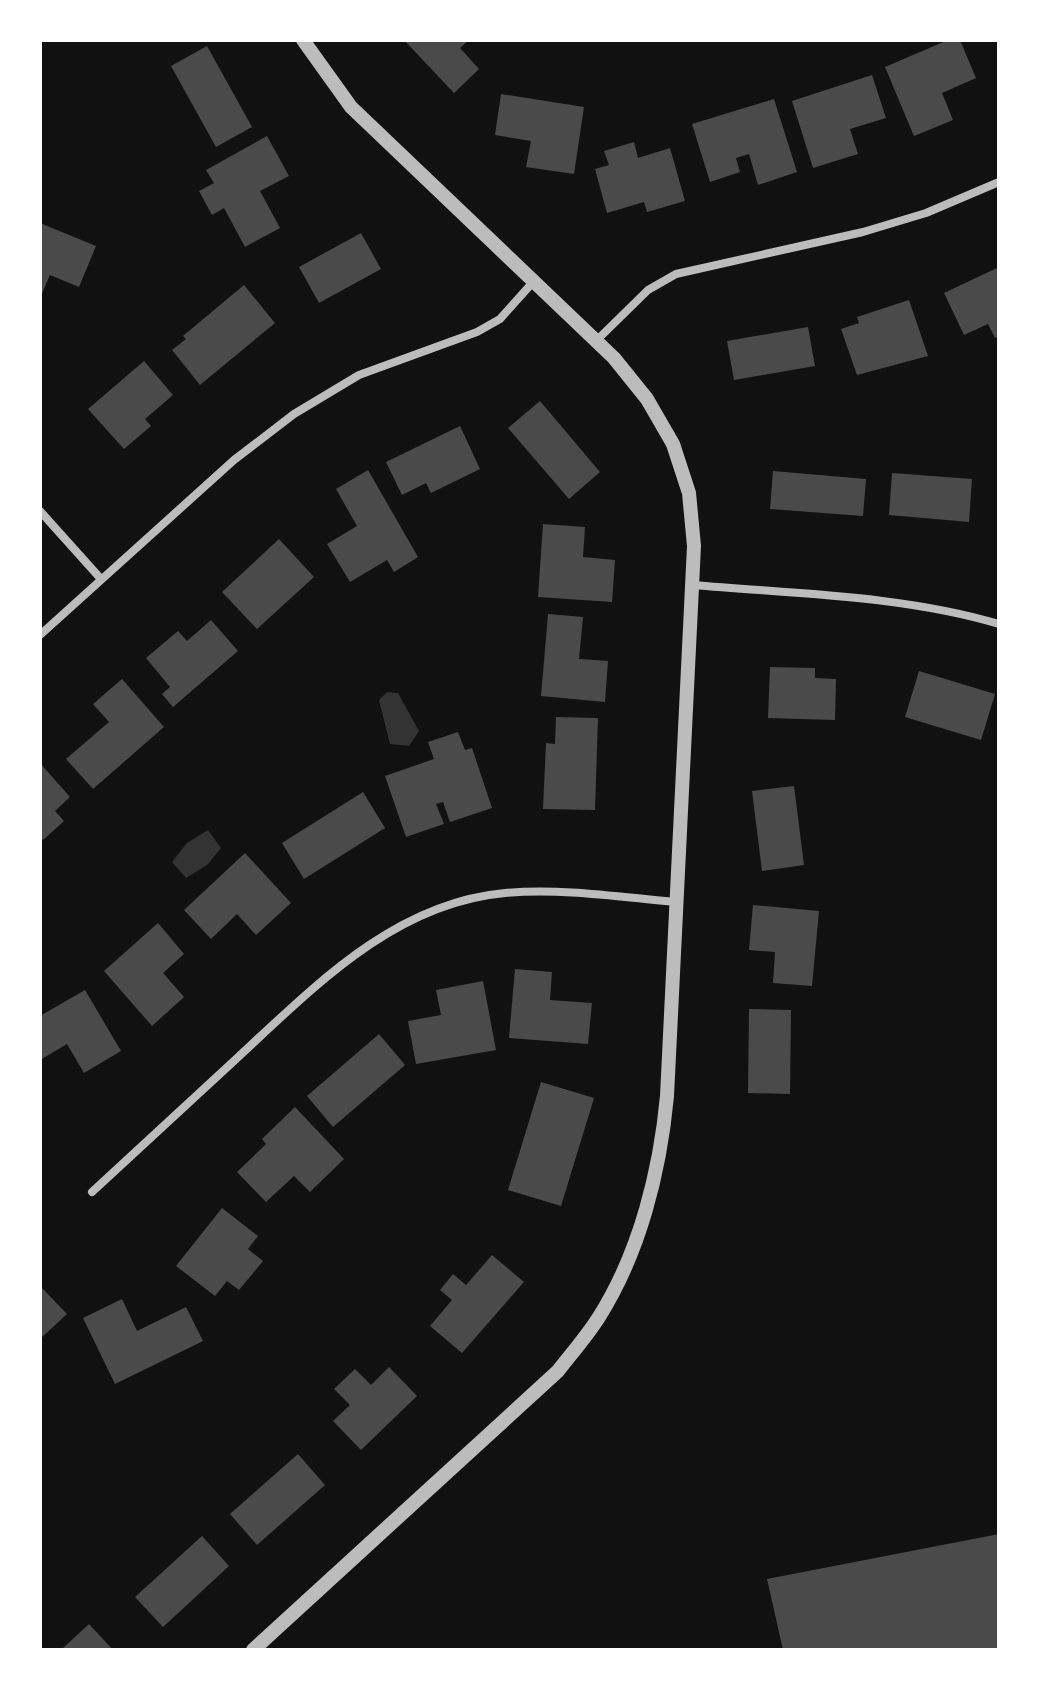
<svg xmlns="http://www.w3.org/2000/svg" width="1039" height="1690" font-family="Roboto,sans-serif">
	<style>
		.water { fill: #333 }
		.building { fill: #4a4a4a }
		.lines { fill: none; stroke-linecap: round; stroke-linejoin: round }
		.minor { stroke: #bcbcbc; stroke-width: 8 }
		.tertiary { stroke: #bcbcbc; stroke-width: 14 }
	</style>
	<rect width="100%" height="100%" fill="#111"/>
	<!-- water -->
	<g class="water">
		<path d="M 387,692 L 398,693 L 419,731 L 409,746 L 390,744 L 379,700 Z"/>
		<path d="M 208,830 L 221,848 L 207,865 L 186,878 L 172,862 L 187,843 Z"/>
	</g>
	<!-- building -->
	<g class="building">
		<path d="M 404,40 L 469,40 L 460,48 L 479,69 L 454,93 Z"/>
		<path d="M 948,40 L 960,40 L 976,78 L 942,93 L 953,120 L 914,136 L 885,67 Z"/>
		<path d="M 207,46 L 252,127 L 216,147 L 171,66 Z"/>
		<path d="M 872,75 L 886,118 L 850,129 L 858,154 L 813,168 L 792,101 Z"/>
		<path d="M 501,94 L 584,107 L 574,174 L 526,167 L 531,141 L 495,135 Z"/>
		<path d="M 774,99 L 797,172 L 758,185 L 749,154 L 736,158 L 740,172 L 710,182 L 692,124 Z"/>
		<path d="M 267,136 L 289,176 L 260,191 L 280,228 L 245,247 L 224,208 L 212,215 L 199,191 L 214,183 L 206,170 Z"/>
		<path d="M 634,142 L 638,158 L 670,148 L 685,201 L 647,212 L 644,202 L 607,213 L 595,169 L 609,165 L 604,151 Z"/>
		<path d="M 40,223 L 96,246 L 79,287 L 50,275 L 40,298 Z"/>
		<path d="M 361,233 L 381,269 L 319,303 L 299,267 Z"/>
		<path d="M 999,267 L 999,336 L 995,338 L 988,324 L 964,335 L 944,293 Z"/>
		<path d="M 244,285 L 275,323 L 200,385 L 172,350 L 186,339 L 183,336 Z"/>
		<path d="M 909,300 L 928,356 L 857,375 L 841,329 L 859,323 L 857,317 Z"/>
		<path d="M 808,327 L 815,366 L 734,380 L 727,341 Z"/>
		<path d="M 144,361 L 173,395 L 145,419 L 151,426 L 124,449 L 88,409 Z"/>
		<path d="M 540,401 L 600,472 L 569,499 L 508,428 Z"/>
		<path d="M 460,426 L 480,469 L 431,493 L 426,483 L 402,495 L 386,462 Z"/>
		<path d="M 368,470 L 418,557 L 394,572 L 387,560 L 350,582 L 327,544 L 357,526 L 336,489 Z"/>
		<path d="M 773,471 L 866,479 L 863,516 L 770,509 Z"/>
		<path d="M 892,473 L 972,479 L 969,522 L 889,515 Z"/>
		<path d="M 543,524 L 585,527 L 583,557 L 615,560 L 612,602 L 538,597 Z"/>
		<path d="M 279,539 L 314,577 L 257,629 L 222,592 Z"/>
		<path d="M 548,614 L 583,617 L 579,659 L 608,661 L 605,702 L 541,696 Z"/>
		<path d="M 211,620 L 238,651 L 173,707 L 162,694 L 170,687 L 146,658 L 178,631 L 187,641 Z"/>
		<path d="M 770,667 L 815,668 L 815,678 L 836,679 L 835,720 L 768,718 Z"/>
		<path d="M 919,671 L 995,694 L 981,740 L 905,717 Z"/>
		<path d="M 122,679 L 164,727 L 93,789 L 66,759 L 109,722 L 93,704 Z"/>
		<path d="M 556,717 L 598,718 L 595,810 L 543,809 L 546,743 L 555,744 Z"/>
		<path d="M 458,732 L 465,750 L 472,748 L 492,808 L 450,822 L 443,802 L 436,804 L 444,824 L 406,837 L 385,776 L 434,759 L 428,742 Z"/>
		<path d="M 40,763 L 70,797 L 55,811 L 64,821 L 43,840 L 40,836 Z"/>
		<path d="M 794,786 L 804,865 L 762,871 L 752,791 Z"/>
		<path d="M 363,792 L 385,828 L 304,879 L 282,843 Z"/>
		<path d="M 245,853 L 291,903 L 256,935 L 237,914 L 211,939 L 184,910 Z"/>
		<path d="M 753,905 L 819,911 L 812,986 L 773,983 L 775,952 L 749,950 Z"/>
		<path d="M 158,923 L 184,954 L 163,973 L 184,997 L 152,1026 L 104,971 Z"/>
		<path d="M 515,969 L 552,972 L 550,1000 L 592,1003 L 588,1044 L 509,1038 Z"/>
		<path d="M 483,981 L 496,1050 L 416,1064 L 408,1021 L 441,1015 L 436,990 Z"/>
		<path d="M 85,990 L 121,1051 L 84,1073 L 67,1044 L 40,1060 L 40,1016 Z"/>
		<path d="M 749,1009 L 791,1010 L 790,1094 L 748,1093 Z"/>
		<path d="M 379,1034 L 405,1065 L 333,1127 L 307,1096 Z"/>
		<path d="M 541,1082 L 594,1098 L 561,1206 L 508,1190 Z"/>
		<path d="M 295,1107 L 344,1159 L 310,1192 L 294,1176 L 266,1202 L 237,1172 L 266,1144 L 262,1139 Z"/>
		<path d="M 222,1208 L 258,1236 L 248,1249 L 263,1261 L 239,1290 L 227,1281 L 215,1296 L 176,1266 Z"/>
		<path d="M 492,1255 L 524,1282 L 462,1353 L 430,1326 L 452,1300 L 440,1290 L 453,1274 L 466,1285 Z"/>
		<path d="M 40,1286 L 67,1314 L 40,1339 Z"/>
		<path d="M 122,1299 L 137,1331 L 186,1307 L 203,1341 L 115,1384 L 83,1318 Z"/>
		<path d="M 389,1367 L 417,1396 L 361,1450 L 333,1421 L 350,1405 L 334,1389 L 355,1369 L 371,1385 Z"/>
		<path d="M 298,1454 L 325,1485 L 257,1545 L 230,1514 Z"/>
		<path d="M 999,1534 L 999,1650 L 783,1650 L 767,1579 Z"/>
		<path d="M 202,1536 L 229,1566 L 163,1627 L 135,1597 Z"/>
		<path d="M 89,1624 L 113,1650 L 61,1650 Z"/>
	</g>
	<g class="lines">
		<!-- minor -->
		<g class="minor">
			<path d="M 596,341 L 648,290 L 676,274 L 863,232 L 926,213 L 999,182"/>
			<path d="M 40,511 L 101,579"/>
			<path d="M 693,585 C 794,594 901,595 999,624"/>
			<path d="M 40,635 L 234,460 L 294,414 L 359,375 L 477,332 L 500,319 L 534,281"/>
			<path d="M 92,1192 C 139,1148 187,1104 235,1060 C 312,989 393,903 505,893 C 562,888 619,897 675,902"/>
		</g>
		<!-- tertiary -->
		<path class="tertiary" d="M 253,1650 L 558,1371 C 572,1353 587,1336 599,1317 C 640,1252 660,1171 667,1096 L 694,546 L 689,493 L 673,444 L 647,399 L 614,358 L 351,107 L 303,40"/>
	</g>
	<!-- border -->
	<rect width="1039" height="1690" fill="none" stroke="#ffffff" stroke-width="84"/>
</svg>
